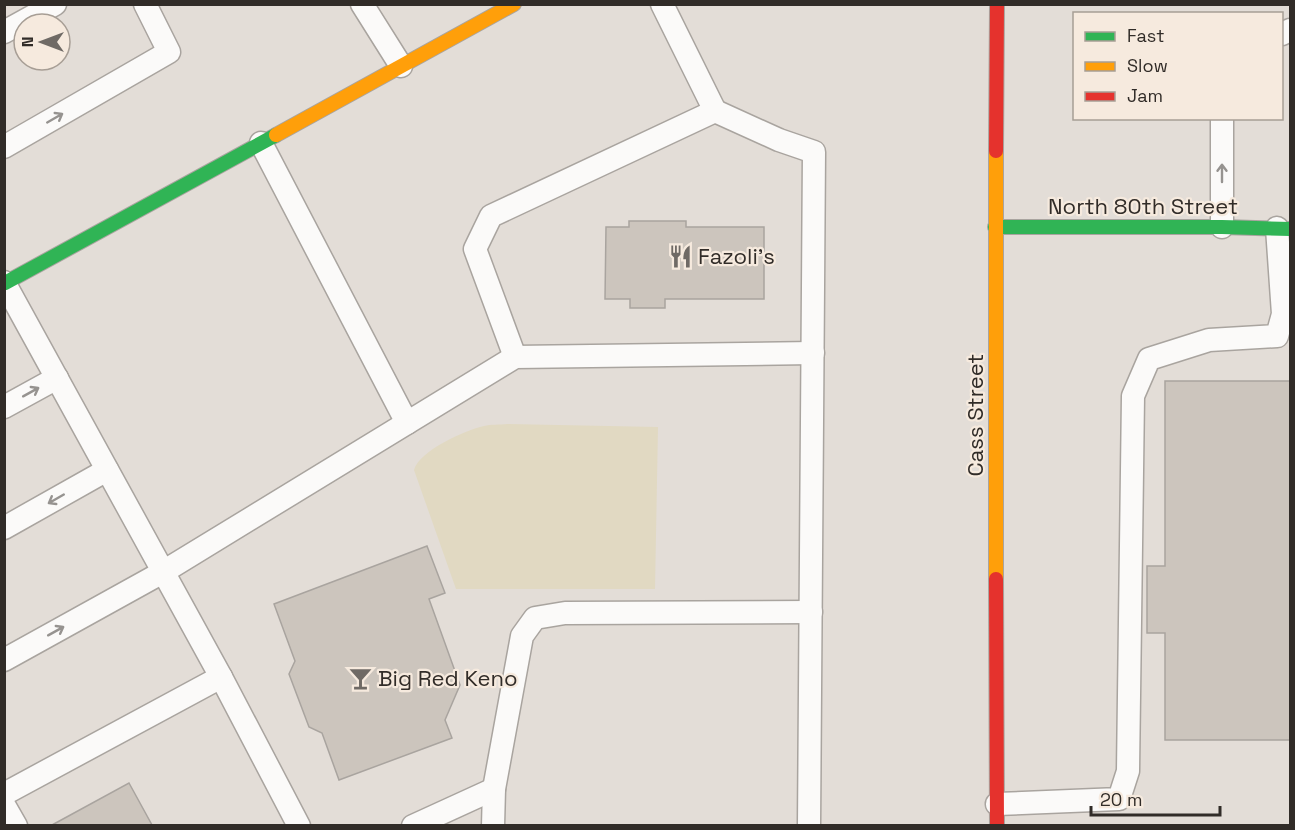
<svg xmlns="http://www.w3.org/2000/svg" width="1295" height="830" font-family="'Space Grotesk',sans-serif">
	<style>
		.sand { fill: #e1d9c2 }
		.building { fill: #ccc5bd; stroke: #a9a49f; stroke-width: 1.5 }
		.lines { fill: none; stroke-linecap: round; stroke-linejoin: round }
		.lane-casing { stroke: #a9a49f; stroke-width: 25 }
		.fast-casing { stroke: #a9a49f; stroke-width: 16 }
		.slow-casing { stroke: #a9a49f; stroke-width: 16 }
		.jam-casing { stroke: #a9a49f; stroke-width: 16 }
		.lane { stroke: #fbfaf9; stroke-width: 22 }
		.fast { stroke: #30b455; stroke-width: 14 }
		.slow { stroke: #ff9f0a; stroke-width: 14 }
		.jam { stroke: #e5322d; stroke-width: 14 }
		.oneway { stroke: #969390 }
		.labels { text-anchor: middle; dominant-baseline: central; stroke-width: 4.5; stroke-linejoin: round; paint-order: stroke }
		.street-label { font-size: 22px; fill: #312c28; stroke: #f6eade }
		.poi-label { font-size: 22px; fill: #312c28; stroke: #f6eade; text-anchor: start }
	</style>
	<rect width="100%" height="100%" fill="#e3ddd7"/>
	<!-- sand -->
	<path class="sand" d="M 507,424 L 658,427 L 655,589 L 456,589 L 414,470 C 419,451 465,430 484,426 C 491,424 500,425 507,424 Z"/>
	<!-- building -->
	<g class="building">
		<path d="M 629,221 L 686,221 L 686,227 L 764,227 L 764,299 L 665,299 L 665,308 L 630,308 L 630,299 L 605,299 L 606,227 L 629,227 Z"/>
		<path d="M 1165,381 L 1290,381 L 1290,740 L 1165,740 L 1165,633 L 1147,633 L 1147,566 L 1165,566 Z"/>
		<path d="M 427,546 L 445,593 L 429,599 L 460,685 L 445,720 L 452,738 L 339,780 L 322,733 L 309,727 L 289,674 L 295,661 L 274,604 Z"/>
		<path d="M 129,783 L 152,825 L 52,825 Z"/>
	</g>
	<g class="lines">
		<defs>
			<g id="lane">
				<path d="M 362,4 L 401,66"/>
				<path d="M 662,4 L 715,111"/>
				<path d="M 4,32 L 55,4"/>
				<path d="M 1282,34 L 1290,30"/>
				<path d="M 1222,118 L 1222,227"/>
				<path d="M 261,143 L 407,423"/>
				<path d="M 4,147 L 169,52 L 145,4"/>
				<path d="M 4,282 L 221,677 L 299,826"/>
				<path d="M 515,357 L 475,249 L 491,216 L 715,111 L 779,140 L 814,152 L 809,826"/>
				<path d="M 4,407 L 57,378"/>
				<path d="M 4,528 L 107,470"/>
				<path d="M 4,660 L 163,572 L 515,357 L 813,353"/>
				<path d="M 4,794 L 221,677"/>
				<path d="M 997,804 L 1119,799 L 1128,771 L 1133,396 L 1149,359 L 1209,340 L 1277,336 L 1283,314 L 1277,228"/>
				<path d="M 4,805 L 16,826"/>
				<path d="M 413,826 L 494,789"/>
				<path d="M 493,826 L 494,789 L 522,636 L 535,618 L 565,613 L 811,612"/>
			</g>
			<g id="fast">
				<path d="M 995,227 L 1222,227 L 1290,229"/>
				<path d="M 5,283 L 276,135"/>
			</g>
			<g id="slow">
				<path d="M 276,135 L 514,4"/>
				<path d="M 996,151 L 996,579"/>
			</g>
			<g id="jam">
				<path d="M 996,151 L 997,4"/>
				<path d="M 996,579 L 997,826"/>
			</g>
		</defs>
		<!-- lane casing -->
		<use href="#lane" class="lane-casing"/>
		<!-- fast casing -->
		<use href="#fast" class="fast-casing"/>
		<!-- slow casing -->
		<use href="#slow" class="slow-casing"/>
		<!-- jam casing -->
		<use href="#jam" class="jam-casing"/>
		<!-- lane -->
		<use href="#lane" class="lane"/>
		<!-- fast -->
		<use href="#fast" class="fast"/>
		<!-- slow -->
		<use href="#slow" class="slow"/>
		<!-- jam -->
		<use href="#jam" class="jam"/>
	</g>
	<!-- one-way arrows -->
	<defs><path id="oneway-shaft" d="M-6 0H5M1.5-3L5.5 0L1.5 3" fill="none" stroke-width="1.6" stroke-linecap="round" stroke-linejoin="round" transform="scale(1.5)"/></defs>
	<g class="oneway">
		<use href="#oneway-shaft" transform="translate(55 118) rotate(-30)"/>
		<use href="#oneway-shaft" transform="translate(1222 173) rotate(-90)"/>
		<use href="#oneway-shaft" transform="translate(31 392) rotate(-29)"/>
		<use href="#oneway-shaft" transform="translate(56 499) rotate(150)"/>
		<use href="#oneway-shaft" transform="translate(56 631) rotate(-29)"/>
	</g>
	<!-- icons -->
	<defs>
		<symbol id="restaurant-bare" viewBox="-9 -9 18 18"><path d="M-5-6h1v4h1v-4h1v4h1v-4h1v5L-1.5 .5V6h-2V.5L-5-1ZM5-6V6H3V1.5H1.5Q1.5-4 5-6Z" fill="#6f6a65" stroke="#f6eade" stroke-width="2.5" paint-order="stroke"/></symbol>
		<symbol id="bar-bare" viewBox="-9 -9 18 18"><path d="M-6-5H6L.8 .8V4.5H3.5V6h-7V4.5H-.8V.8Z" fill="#6f6a65" stroke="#f6eade" stroke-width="2.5" paint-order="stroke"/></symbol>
	</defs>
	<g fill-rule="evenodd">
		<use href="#restaurant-bare" x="664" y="240" width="33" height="33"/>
		<use href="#bar-bare" x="344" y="662" width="33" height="33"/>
	</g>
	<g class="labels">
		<!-- street labels -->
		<g class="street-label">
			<text x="1143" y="206">North 80th Street</text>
			<text transform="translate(975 415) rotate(-90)">Cass Street</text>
		</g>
		<!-- poi labels -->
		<g class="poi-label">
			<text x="698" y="256">Fazoli's</text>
			<text x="378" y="678">Big Red Keno</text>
		</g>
	</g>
	<!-- border -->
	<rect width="1295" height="830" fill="none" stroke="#312c28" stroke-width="12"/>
	<!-- legend -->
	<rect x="1073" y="12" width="210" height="108" fill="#f6eade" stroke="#a79e95" stroke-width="1.5"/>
	<rect x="1085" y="32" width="30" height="9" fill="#30b455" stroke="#a79e95" stroke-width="1.5"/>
	<text x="1127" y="42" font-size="18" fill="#312c28">Fast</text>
	<rect x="1085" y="62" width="30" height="9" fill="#ff9f0a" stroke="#a79e95" stroke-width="1.5"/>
	<text x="1127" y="72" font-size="18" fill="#312c28">Slow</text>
	<rect x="1085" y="92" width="30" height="9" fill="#e5322d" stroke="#a79e95" stroke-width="1.5"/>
	<text x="1127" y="102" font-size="18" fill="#312c28">Jam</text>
	<!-- north arrow -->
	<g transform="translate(42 42) rotate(270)"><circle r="28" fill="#f6eade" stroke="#a79e95" stroke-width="1.5"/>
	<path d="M0-4.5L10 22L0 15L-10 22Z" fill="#6f6a65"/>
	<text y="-9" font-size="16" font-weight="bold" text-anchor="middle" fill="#312c28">N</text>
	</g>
	<!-- scale -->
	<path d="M1091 806v9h129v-9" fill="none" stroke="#312c28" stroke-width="3"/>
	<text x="1100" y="806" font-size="18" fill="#312c28" stroke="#f6eade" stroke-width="4.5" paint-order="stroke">20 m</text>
</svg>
